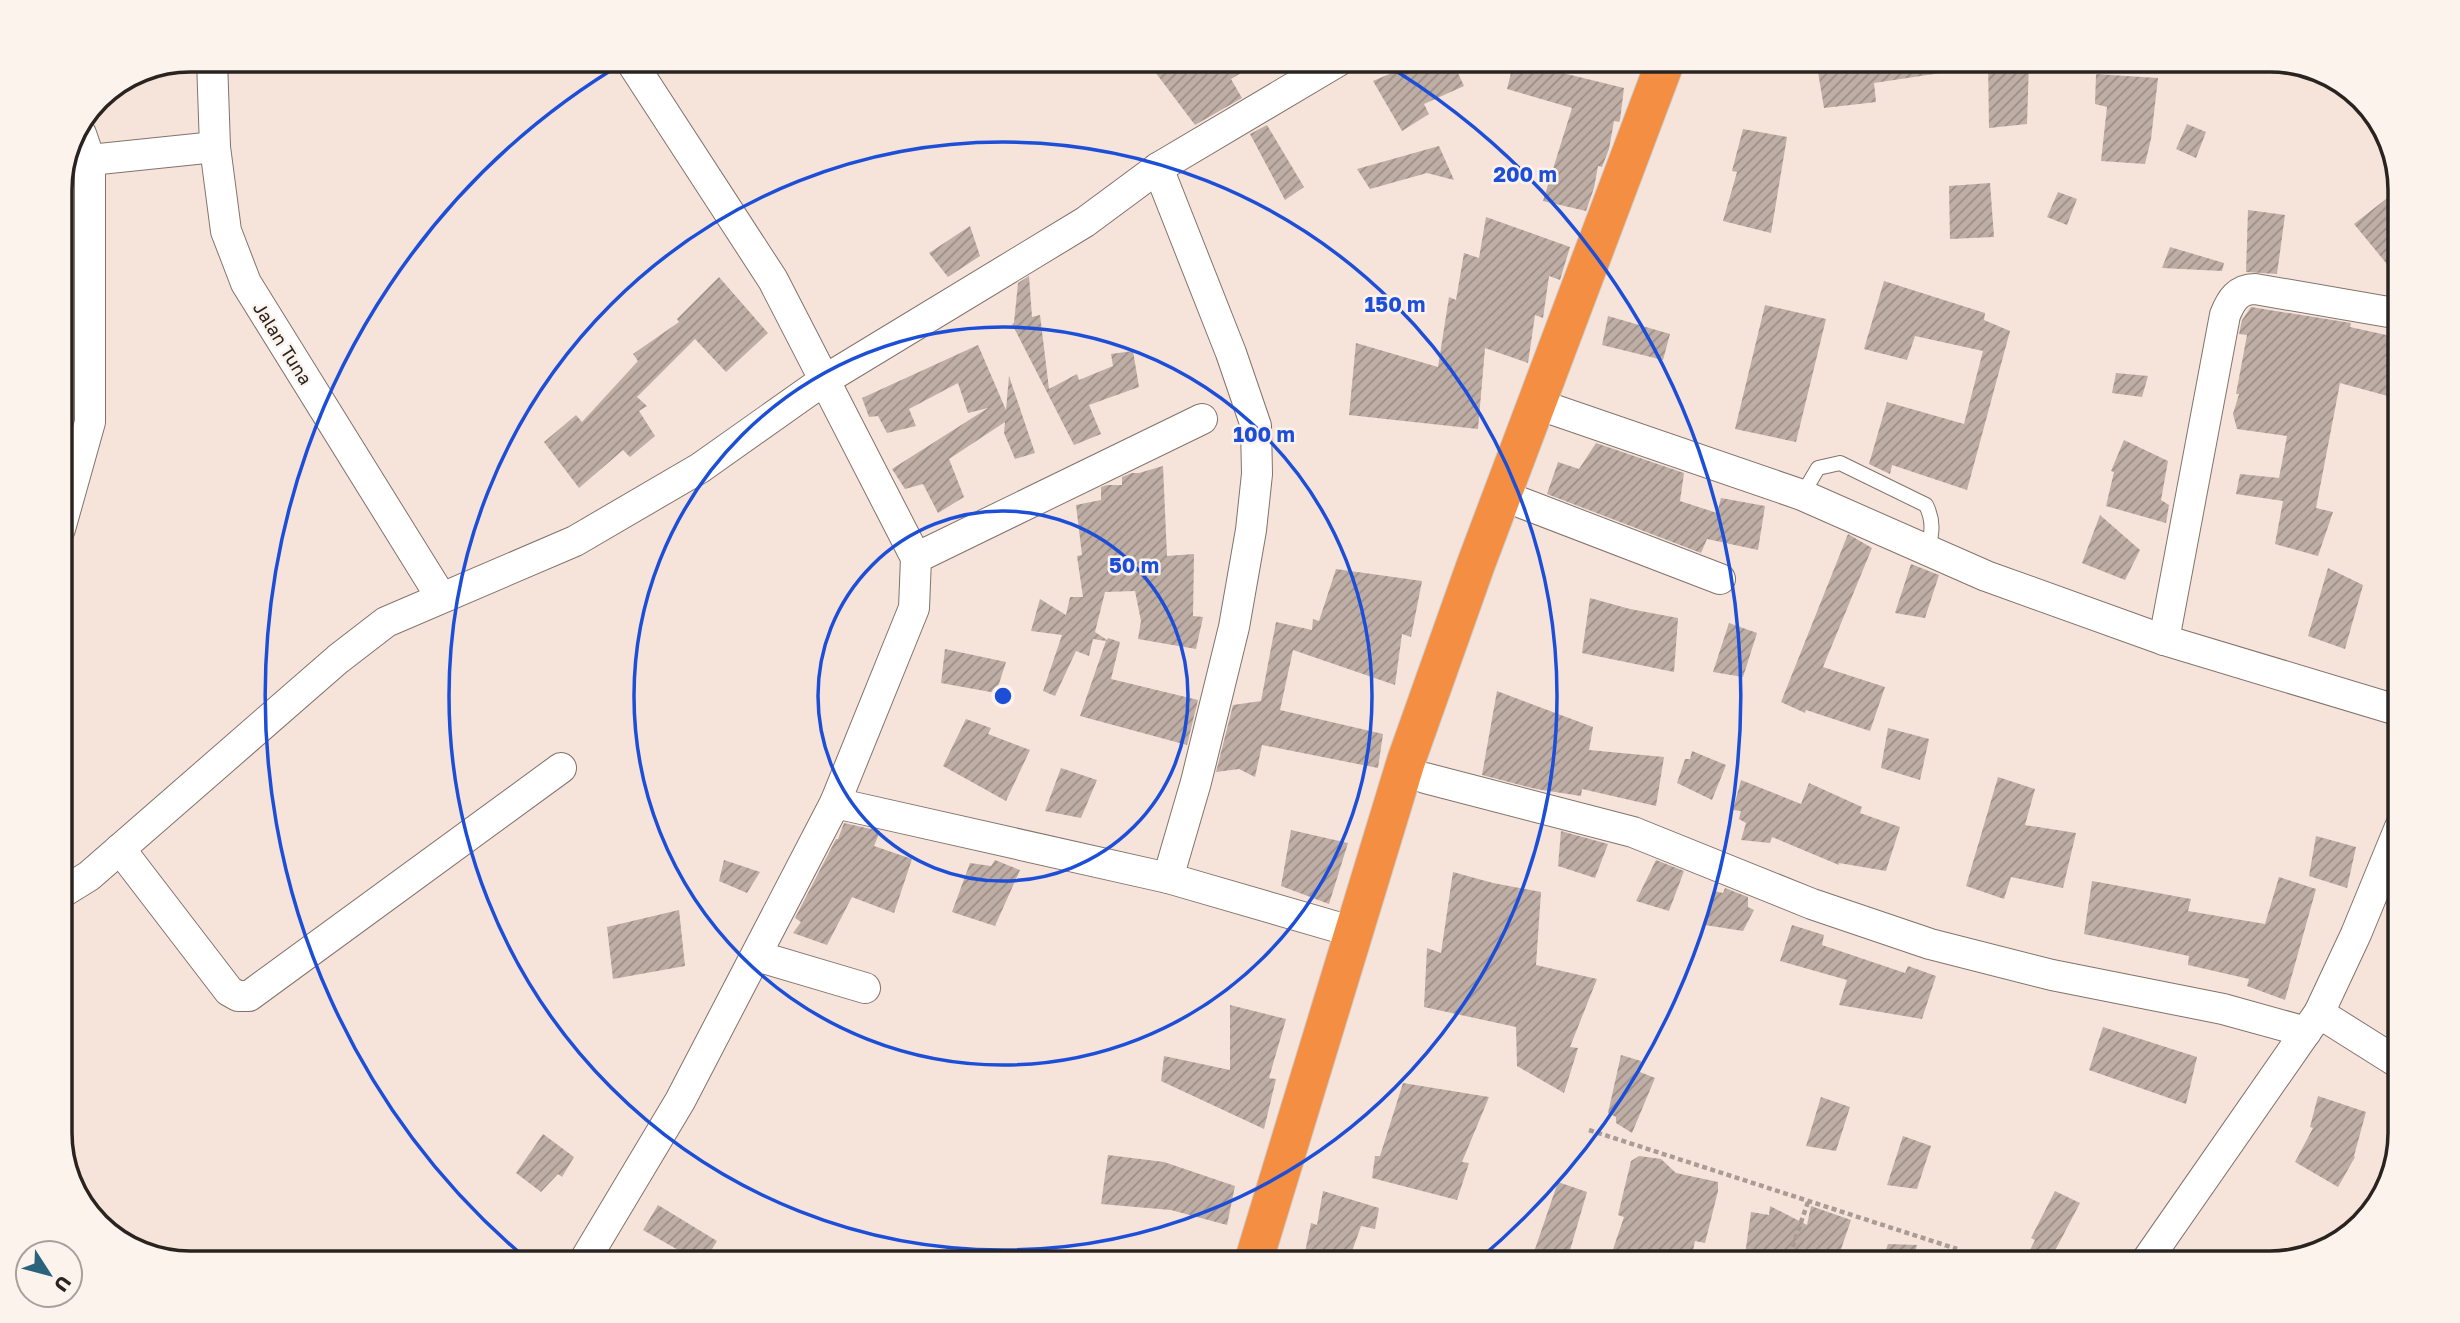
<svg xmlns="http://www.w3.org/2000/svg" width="2460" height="1323" font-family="'Golos Text',sans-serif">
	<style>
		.building { fill: url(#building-hatch) }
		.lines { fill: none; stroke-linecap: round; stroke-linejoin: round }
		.service-casing { stroke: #82736b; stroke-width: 16 }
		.minor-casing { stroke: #82736b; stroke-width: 32 }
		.trunk-casing { stroke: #cccac9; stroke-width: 40 }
		.path { stroke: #aa9c95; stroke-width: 4.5; stroke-dasharray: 5 3.5; stroke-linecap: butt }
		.service { stroke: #fff; stroke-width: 14 }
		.minor { stroke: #fff; stroke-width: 30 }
		.trunk { stroke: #f48e42; stroke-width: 38 }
		.ring { fill: none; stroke: #1d4ed8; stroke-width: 3.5 }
		.labels { text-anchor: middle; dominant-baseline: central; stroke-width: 5; stroke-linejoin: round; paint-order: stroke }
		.street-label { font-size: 18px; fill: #2a2420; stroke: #fdf3ed }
		.rim { fill: none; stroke: #2a2420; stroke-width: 3.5 }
		.centre { fill: #1d4ed8; stroke: #fdf3ed; stroke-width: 3.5 }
		.ring-label { font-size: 21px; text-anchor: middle; font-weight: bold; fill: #1d4ed8; stroke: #fdf3ed; stroke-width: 5; stroke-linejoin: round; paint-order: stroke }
	</style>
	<defs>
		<pattern id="building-hatch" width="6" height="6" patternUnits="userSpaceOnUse" patternTransform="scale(1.75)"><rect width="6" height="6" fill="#bfaea5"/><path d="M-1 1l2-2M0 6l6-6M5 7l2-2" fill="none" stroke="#9b8d86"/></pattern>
	</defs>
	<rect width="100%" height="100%" fill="#f6e4db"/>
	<!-- building -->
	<g class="building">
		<path d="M 1146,60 L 1263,60 L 1231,79 L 1242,98 L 1195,125 Z"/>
		<path d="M 1422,60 L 1452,60 L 1464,86 L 1424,104 L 1429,114 L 1402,131 L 1373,81 Z"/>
		<path d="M 1816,60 L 1953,60 L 1954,71 L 1874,83 L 1876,102 L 1824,108 Z"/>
		<path d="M 1988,60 L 2029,60 L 2027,124 L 1989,128 Z"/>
		<path d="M 1514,61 L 1624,88 L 1620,120 L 1619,122 L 1614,121 L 1609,149 L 1602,167 L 1598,166 L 1594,188 L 1586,211 L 1543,201 L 1572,108 L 1507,89 Z"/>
		<path d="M 2096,74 L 2158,78 L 2151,139 L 2145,164 L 2101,161 L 2107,107 L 2095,104 Z"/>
		<path d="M 2187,124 L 2206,132 L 2196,158 L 2176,149 Z"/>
		<path d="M 1267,125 L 1304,187 L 1285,200 L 1250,134 Z"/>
		<path d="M 1743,129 L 1787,137 L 1771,233 L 1723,221 L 1737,172 L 1732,171 Z"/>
		<path d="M 1439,146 L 1454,180 L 1427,173 L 1370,189 L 1357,169 Z"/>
		<path d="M 1990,183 L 1994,237 L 1950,239 L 1949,186 Z"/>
		<path d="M 2400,188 L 2400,280 L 2354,224 Z"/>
		<path d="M 2058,192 L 2077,199 L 2067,225 L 2047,217 Z"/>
		<path d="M 2248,210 L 2285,215 L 2277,274 L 2246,272 Z"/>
		<path d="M 1486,217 L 1570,247 L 1560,280 L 1549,276 L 1543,318 L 1535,315 L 1528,363 L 1485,348 L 1478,429 L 1349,415 L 1356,343 L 1438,367 L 1449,297 L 1456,300 L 1464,253 L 1479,258 Z"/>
		<path d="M 970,226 L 980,256 L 948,277 L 929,253 Z"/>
		<path d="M 2170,247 L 2224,263 L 2222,271 L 2162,268 Z"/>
		<path d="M 1029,276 L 1032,317 L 1040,315 L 1049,389 L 1077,374 L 1079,380 L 1113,366 L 1111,354 L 1133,351 L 1139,387 L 1089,405 L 1101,434 L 1074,445 L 1012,324 L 1014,323 L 1018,283 Z"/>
		<path d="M 719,277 L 768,333 L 726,372 L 695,339 L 637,397 L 647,406 L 639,411 L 655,436 L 630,457 L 623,450 L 579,488 L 544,442 L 576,415 L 582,422 L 638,361 L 633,354 L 679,322 L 677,319 Z"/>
		<path d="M 1884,281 L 1985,313 L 1984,320 L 2010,331 L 1967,490 L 1892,465 L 1890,474 L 1869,464 L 1887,402 L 1964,424 L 1983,351 L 1915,336 L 1907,360 L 1864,349 Z"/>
		<path d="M 1765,305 L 1826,319 L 1796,442 L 1735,429 Z"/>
		<path d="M 2251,307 L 2351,323 L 2350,327 L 2400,338 L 2400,375 L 2395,398 L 2340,383 L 2316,508 L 2333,512 L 2318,556 L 2275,544 L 2283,501 L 2236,494 L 2240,474 L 2279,478 L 2287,436 L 2237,429 L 2233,414 L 2239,394 L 2236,394 L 2247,335 L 2239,334 L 2242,320 Z"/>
		<path d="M 1608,316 L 1670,334 L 1663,360 L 1602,345 Z"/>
		<path d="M 978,345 L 1006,410 L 1009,376 L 1035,453 L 1015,459 L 1004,433 L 1005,422 L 949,459 L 964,497 L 938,513 L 923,484 L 905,489 L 892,469 L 988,408 L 968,413 L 958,383 L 909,409 L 916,426 L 887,433 L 878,416 L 869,417 L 862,398 Z"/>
		<path d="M 2116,373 L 2148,376 L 2142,397 L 2112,393 Z"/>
		<path d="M 2124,440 L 2168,461 L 2161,500 L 2169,505 L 2166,523 L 2106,506 L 2114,472 L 2111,471 Z"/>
		<path d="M 1596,443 L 1684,473 L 1680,501 L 1717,513 L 1721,498 L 1765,506 L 1758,550 L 1707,539 L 1701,553 L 1547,494 L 1558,462 L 1579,469 Z"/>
		<path d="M 1163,466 L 1167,556 L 1194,554 L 1193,616 L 1203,617 L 1196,649 L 1138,639 L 1141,621 L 1135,591 L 1105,592 L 1095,632 L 1107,640 L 1108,638 L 1120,642 L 1111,679 L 1198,700 L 1187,745 L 1080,716 L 1106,641 L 1093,639 L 1089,656 L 1076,651 L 1055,696 L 1043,691 L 1062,635 L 1031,631 L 1040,599 L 1066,615 L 1070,597 L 1083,597 L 1077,556 L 1082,555 L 1076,505 L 1101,500 L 1101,487 L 1107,485 L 1122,485 L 1122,477 L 1132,473 L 1139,473 Z"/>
		<path d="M 2100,515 L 2140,550 L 2125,580 L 2082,563 Z"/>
		<path d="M 1848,534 L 1872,548 L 1823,667 L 1885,687 L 1870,731 L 1806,710 L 1805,713 L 1781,702 Z"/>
		<path d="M 1911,564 L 1939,575 L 1925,618 L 1895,613 Z"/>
		<path d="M 2328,568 L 2363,585 L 2345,649 L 2308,636 Z"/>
		<path d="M 1336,569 L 1422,581 L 1411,637 L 1402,634 L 1395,685 L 1293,650 L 1280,710 L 1383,734 L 1378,768 L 1262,745 L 1255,777 L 1239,769 L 1216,772 L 1233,705 L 1261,701 L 1276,622 L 1312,630 L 1313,619 L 1319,621 Z"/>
		<path d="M 1590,598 L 1630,609 L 1678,618 L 1674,672 L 1582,653 Z"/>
		<path d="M 1729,623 L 1757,633 L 1743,677 L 1713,672 Z"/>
		<path d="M 945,649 L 1006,662 L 996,693 L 941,683 Z"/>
		<path d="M 1497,691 L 1593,727 L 1589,750 L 1664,757 L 1656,806 L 1582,789 L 1581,796 L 1536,789 L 1482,775 Z"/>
		<path d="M 966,719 L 991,728 L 988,734 L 1030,750 L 1006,801 L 943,766 Z"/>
		<path d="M 1888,728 L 1929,739 L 1920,780 L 1881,768 Z"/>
		<path d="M 1692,751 L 1726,765 L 1712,800 L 1677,783 L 1685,759 L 1690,759 Z"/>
		<path d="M 1061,768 L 1097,780 L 1081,818 L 1045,811 Z"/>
		<path d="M 1998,777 L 2035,789 L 2025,825 L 2076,833 L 2063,888 L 2011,877 L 2004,899 L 1966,886 Z"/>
		<path d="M 1741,780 L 1801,804 L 1809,783 L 1862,807 L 1860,813 L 1900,827 L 1886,871 L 1839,863 L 1839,865 L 1772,837 L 1770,843 L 1741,840 L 1746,823 L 1739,819 L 1741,811 L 1733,810 Z"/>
		<path d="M 844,823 L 880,831 L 874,846 L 912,859 L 894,913 L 852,897 L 827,945 L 793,933 L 801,922 L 795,918 L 836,839 L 838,839 Z"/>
		<path d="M 1291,830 L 1348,843 L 1329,904 L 1281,886 Z"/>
		<path d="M 1561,831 L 1608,844 L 1595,878 L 1558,866 Z"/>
		<path d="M 2316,836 L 2356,847 L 2347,888 L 2309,876 Z"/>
		<path d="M 724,860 L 760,872 L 747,893 L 719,881 Z"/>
		<path d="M 995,860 L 1020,870 L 995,926 L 952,912 L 970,863 L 991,866 Z"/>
		<path d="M 1656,860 L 1684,871 L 1669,911 L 1636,901 Z"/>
		<path d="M 1453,872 L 1493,883 L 1541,892 L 1536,965 L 1597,979 L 1570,1047 L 1578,1048 L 1564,1093 L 1517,1066 L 1516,1027 L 1424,1007 L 1427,948 L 1441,953 Z"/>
		<path d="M 2279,877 L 2316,889 L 2285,1000 L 2247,986 L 2249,979 L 2188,965 L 2189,956 L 2084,934 L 2092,881 L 2191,899 L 2188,911 L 2265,924 Z"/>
		<path d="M 1725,888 L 1748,897 L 1748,907 L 1754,910 L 1743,931 L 1705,925 L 1714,891 L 1723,893 Z"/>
		<path d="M 679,910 L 685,966 L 613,979 L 607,927 Z"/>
		<path d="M 1792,925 L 1824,935 L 1822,945 L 1905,973 L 1908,966 L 1936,976 L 1922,1019 L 1839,1005 L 1847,980 L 1780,961 Z"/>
		<path d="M 1230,1005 L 1286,1019 L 1269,1078 L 1276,1079 L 1264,1129 L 1161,1081 L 1164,1056 L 1230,1070 Z"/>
		<path d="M 2103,1027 L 2197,1057 L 2186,1104 L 2089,1070 Z"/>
		<path d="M 1621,1055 L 1641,1061 L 1640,1072 L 1655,1078 L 1632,1133 L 1616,1123 L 1616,1117 L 1608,1113 Z"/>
		<path d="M 1403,1083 L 1489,1097 L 1462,1162 L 1469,1163 L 1457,1200 L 1372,1178 L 1375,1156 L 1380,1156 Z"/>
		<path d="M 2318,1096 L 2366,1112 L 2354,1156 L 2355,1157 L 2338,1187 L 2295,1162 L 2313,1128 L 2310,1127 Z"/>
		<path d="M 1821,1097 L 1850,1107 L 1836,1151 L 1806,1146 Z"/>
		<path d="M 543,1134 L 574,1157 L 562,1177 L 558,1174 L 541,1192 L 516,1173 Z"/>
		<path d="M 1903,1136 L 1931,1146 L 1917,1189 L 1887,1185 Z"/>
		<path d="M 1108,1155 L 1164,1162 L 1235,1186 L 1227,1225 L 1171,1210 L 1101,1204 Z"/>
		<path d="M 1639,1156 L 1661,1159 L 1676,1173 L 1718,1182 L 1718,1191 L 1705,1243 L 1695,1241 L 1690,1264 L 1608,1264 L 1624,1217 L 1618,1215 L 1631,1161 Z"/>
		<path d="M 1558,1182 L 1587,1192 L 1566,1264 L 1532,1264 L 1536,1253 L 1534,1252 Z"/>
		<path d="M 1323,1191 L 1379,1208 L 1375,1229 L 1361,1226 L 1350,1257 L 1305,1252 L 1311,1223 L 1317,1225 Z"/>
		<path d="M 2055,1191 L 2080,1203 L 2048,1264 L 2023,1264 L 2035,1240 L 2031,1238 Z"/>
		<path d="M 658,1205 L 717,1241 L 703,1264 L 643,1230 Z"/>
		<path d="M 1770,1206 L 1807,1225 L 1811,1206 L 1851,1220 L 1836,1264 L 1792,1264 L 1745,1255 L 1751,1212 L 1769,1215 Z"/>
		<path d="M 1888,1244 L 1917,1245 L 1912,1264 L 1881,1264 Z"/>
	</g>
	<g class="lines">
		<defs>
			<path id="service" d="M 1802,495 L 1818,468 L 1840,463 L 1926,505 C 1934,521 1932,533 1928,550"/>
			<g id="minor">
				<path d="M 212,60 L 215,147 L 226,231 L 246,283 L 441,597"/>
				<path d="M 90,160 L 215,147"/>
				<path d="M 1158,168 L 1231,353 L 1256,426 L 1257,474 L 1251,530 L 1234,627 L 1196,782 L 1168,878"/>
				<path d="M 1537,404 L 1802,495 L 1986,576 L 2164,640 L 2400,711"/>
				<path d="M 1522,503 L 1720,579"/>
				<path d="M 60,529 L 90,422 L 90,160 L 81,134"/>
				<path d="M 916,558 L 1202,419"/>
				<path d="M 2164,640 L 2225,315 C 2231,300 2238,289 2255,289 L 2400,314"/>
				<path d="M 1425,778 L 1633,832 L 1812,904 L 1930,944 L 2052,975 L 2223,1009 L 2306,1032"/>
				<path d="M 835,803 L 1168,878 L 1354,932"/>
				<path d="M 120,849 L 229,991 L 238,996 L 249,996 L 561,768"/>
				<path d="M 60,894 L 89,876 L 338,659 L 386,622 L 575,541 L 700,468 L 823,381 L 1085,222 L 1158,168 L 1340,60"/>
				<path d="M 757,956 L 865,988"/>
				<path d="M 2319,1013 L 2400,1064"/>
				<path d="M 583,1263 L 680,1101 L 835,803 L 914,608 L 916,558 L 773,280 L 630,60"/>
				<path d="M 2145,1263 L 2319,1013 L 2356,934 L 2400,827"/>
			</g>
			<path id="trunk" d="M 1253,1263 L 1406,761 L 1476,564 L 1666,60"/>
		</defs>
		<!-- service casing -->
		<use href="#service" class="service-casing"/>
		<!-- minor casing -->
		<use href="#minor" class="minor-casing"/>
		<!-- trunk casing -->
		<use href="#trunk" class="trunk-casing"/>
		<!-- path -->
		<g class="path">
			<path d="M 1589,1130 L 1957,1249"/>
			<path d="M 1787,1263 L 1809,1199"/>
		</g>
		<!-- service -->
		<use href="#service" class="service"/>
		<!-- minor -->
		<use href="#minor" class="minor"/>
		<!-- trunk -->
		<use href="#trunk" class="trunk"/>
	</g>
	<!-- distance rings -->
	<g class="ring">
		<circle cx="1003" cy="696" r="185"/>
		<circle cx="1003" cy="696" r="369"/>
		<circle cx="1003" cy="696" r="554"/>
		<path d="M529 1261A738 738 0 0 1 628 60M1378 60A738 738 0 0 1 1477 1261"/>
	</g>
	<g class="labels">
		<!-- street labels -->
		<g class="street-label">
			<text transform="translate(283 343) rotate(58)">Jalan Tuna</text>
		</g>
	</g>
	<!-- crop -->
	<path d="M0 0H2460V1323H0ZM190 72H2270A118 118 0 0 1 2388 190V1133A118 118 0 0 1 2270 1251H190A118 118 0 0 1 72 1133V190A118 118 0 0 1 190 72Z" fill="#fdf3ed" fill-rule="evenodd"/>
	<path class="rim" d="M190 72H2270A118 118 0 0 1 2388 190V1133A118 118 0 0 1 2270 1251H190A118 118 0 0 1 72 1133V190A118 118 0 0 1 190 72Z"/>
	<circle cx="1003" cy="696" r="10" class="centre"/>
	<g class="ring-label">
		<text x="1525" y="182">200 m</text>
		<text x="1395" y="312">150 m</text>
		<text x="1264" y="442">100 m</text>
		<text x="1134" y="573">50 m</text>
	</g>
	<!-- north arrow -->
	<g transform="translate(49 1274) rotate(126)"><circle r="33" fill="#fdf3ed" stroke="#a9a09b" stroke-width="2"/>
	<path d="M0-5L12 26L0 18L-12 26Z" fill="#29637c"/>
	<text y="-10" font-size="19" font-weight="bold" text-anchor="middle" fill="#2a2420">U</text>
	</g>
</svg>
